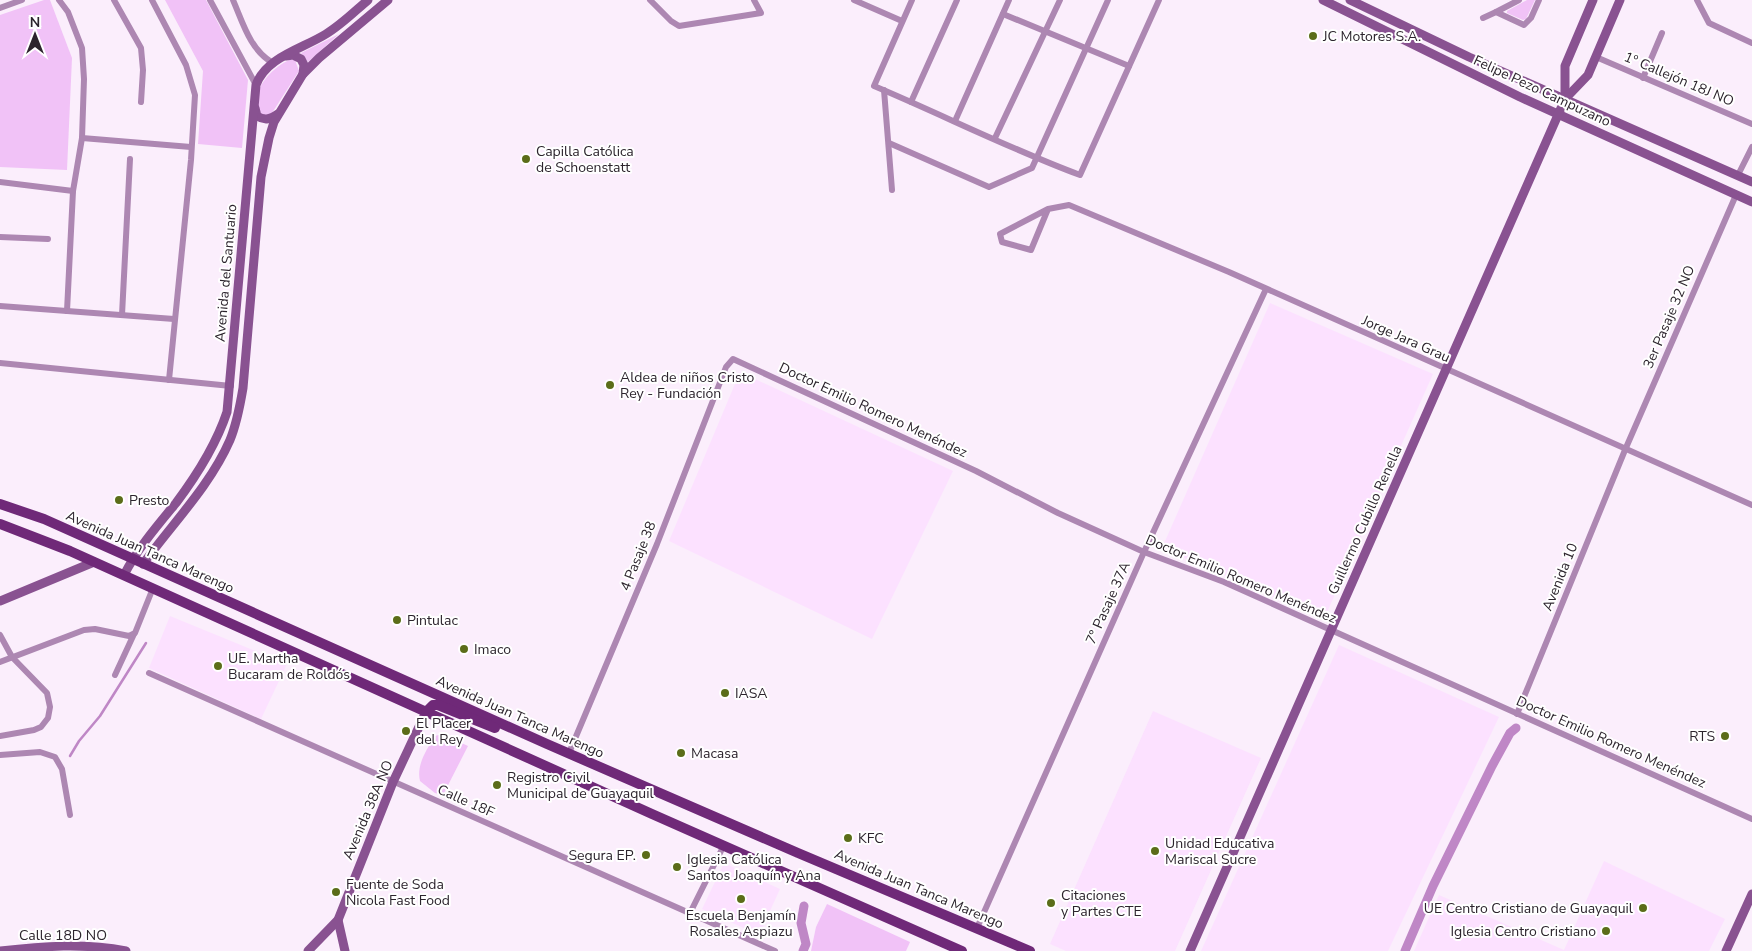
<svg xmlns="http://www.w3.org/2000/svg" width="1752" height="951" font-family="'Nunito Sans',sans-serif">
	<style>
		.built { fill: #fce1ff }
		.green { fill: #f1c2f7 }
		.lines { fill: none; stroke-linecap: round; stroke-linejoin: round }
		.stream { stroke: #bf87c6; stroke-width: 2.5 }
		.canal { stroke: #bf87c6; stroke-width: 9 }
		.street { stroke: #ad87b2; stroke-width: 6 }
		.secondary { stroke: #895291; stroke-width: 9 }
		.primary { stroke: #6f2978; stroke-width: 10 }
		.poi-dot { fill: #5b6d19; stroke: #fff; stroke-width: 2 }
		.labels { text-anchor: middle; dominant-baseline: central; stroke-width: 4; stroke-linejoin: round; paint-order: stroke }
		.poi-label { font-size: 14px; fill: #2c242d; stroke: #fff; text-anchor: start }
		.street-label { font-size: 14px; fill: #2c242d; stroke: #fff }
	</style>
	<rect width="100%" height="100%" fill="#fbeefc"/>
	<!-- built -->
	<g class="built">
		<path d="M 1270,303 L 1433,374 L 1324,619 L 1162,548 Z"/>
		<path d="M 740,372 L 953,471 L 872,639 L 669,541 Z"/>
		<path d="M 170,616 L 287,664 L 261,719 L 149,668 Z"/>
		<path d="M 1339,645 L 1499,717 L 1388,951 L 1201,951 Z"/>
		<path d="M 1153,711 L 1261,758 L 1175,951 L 1066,951 L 1050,944 Z"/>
		<path d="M 1604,861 L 1725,919 L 1709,951 L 1414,951 L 1439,895 L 1564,950 Z"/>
		<path d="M 724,863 L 780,889 L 759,935 L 702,909 Z"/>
	</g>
	<!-- green -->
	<g class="green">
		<path d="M 44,0 L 50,0 L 72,58 L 67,170 L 0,167 L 0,15 Z"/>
		<path d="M 165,0 L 206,0 L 248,80 L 242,148 L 198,144 L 203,71 Z"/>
		<path d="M 1527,0 L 1535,0 L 1526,19 L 1523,20 L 1507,13 L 1507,11 Z"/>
		<path d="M 339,34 L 308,62 L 301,53 Z"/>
		<path d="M 289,60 L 295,60 L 299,71 L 272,113 L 267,116 L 262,115 C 247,93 270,69 289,60 Z"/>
		<path d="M 442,734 L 468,746 L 443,795 L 435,793 L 420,781 C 416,765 427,749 435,736 Z"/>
		<path d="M 827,904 L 910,942 L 906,951 L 811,951 L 816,927 Z"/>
	</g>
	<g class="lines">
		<!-- stream -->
		<path class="stream" d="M 70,756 L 79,741 L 100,716 L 146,643"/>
		<!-- canal -->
		<g class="canal">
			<path d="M 803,951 L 806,944 L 801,923 L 804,906"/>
			<path d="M 1405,951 L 1433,886 L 1492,766 L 1510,733 L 1516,728"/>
		</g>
		<!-- street -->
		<g class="street">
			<path d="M 59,0 L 68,12 L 82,48 L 84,79 L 82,138 L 73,191 L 67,311"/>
			<path d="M 114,0 L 141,48 L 143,70 L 141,102"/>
			<path d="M 152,0 L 186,65 L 195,95 L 191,160 L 169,380"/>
			<path d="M 210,0 L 256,85"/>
			<path d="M 233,0 C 243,23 250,50 273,63"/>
			<path d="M 650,0 L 671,21 L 679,26 L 761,13 L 754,0"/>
			<path d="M 854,0 L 902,21"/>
			<path d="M 912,0 L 874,86 C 943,115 1010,149 1080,175 L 1159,0"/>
			<path d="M 1519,0 L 1496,12 L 1524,25 L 1531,18 L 1539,0"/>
			<path d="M 1697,0 L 1709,23 L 1752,43"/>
			<path d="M 0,8 L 22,0"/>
			<path d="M 1003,14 L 1129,66"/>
			<path d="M 1483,18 L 1496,12"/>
			<path d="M 1596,57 L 1752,124"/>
			<path d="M 1643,78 L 1662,33"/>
			<path d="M 884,90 L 892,190"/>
			<path d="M 911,102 L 957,0"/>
			<path d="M 955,121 L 1009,0"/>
			<path d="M 82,138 L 191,147"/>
			<path d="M 995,138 L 1060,0"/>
			<path d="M 889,143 L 989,187 L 1032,168 L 1108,0"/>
			<path d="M 1738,175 L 1752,147"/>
			<path d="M 0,182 L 73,191"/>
			<path d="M 1048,209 L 1031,250 L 1002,242 L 1000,234 L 1048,209 L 1069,205 L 1229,272 L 1752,505"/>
			<path d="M 0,237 L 48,239"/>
			<path d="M 0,306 L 174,319"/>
			<path d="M 122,315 L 130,159"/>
			<path d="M 0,363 L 231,386"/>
			<path d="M 0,635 L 12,657 L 47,693 L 50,707 L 48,718 L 41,727 L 34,730 L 0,736"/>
			<path d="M 0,662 L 84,630 L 95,629 L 129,636 L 135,633 L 153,588"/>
			<path d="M 149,673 L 775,951"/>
			<path d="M 115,675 L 134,634"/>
			<path d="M 1517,714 L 1625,450 L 1736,195"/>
			<path d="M 569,753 L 657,544 L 726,367 L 733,359 L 976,471 L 1058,513 L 1144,552 L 1224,582 L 1752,819"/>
			<path d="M 0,755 L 40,752 L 55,757 L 62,769 L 70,815"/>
			<path d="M 690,913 L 724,845"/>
			<path d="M 977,928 L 1144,552 L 1266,289"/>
		</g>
		<!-- secondary -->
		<g class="secondary">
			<path d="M 1323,0 L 1520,97 L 1752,202"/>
			<path d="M 1350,0 L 1469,57 L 1752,182"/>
			<path d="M 286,56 L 293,55 L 301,59 L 304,65 L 303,74"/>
			<path d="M 1565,99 L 1565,66 L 1593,0"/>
			<path d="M 255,108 L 257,116 C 265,121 271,119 278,114"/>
			<path d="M 143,564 C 172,524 210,486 230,440 C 237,423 240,406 243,388 L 261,177 L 269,138 L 274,122 L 303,74 L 319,58 L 388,0"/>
			<path d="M 124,575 C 138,548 157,526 176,503 C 197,475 216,445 227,412 L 256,85 C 266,57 302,49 326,34 C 341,25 354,12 368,0"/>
			<path d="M 0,601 L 94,562"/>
			<path d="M 338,920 L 345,951"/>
			<path d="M 0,951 C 42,946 85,943 126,951"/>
			<path d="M 308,951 L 338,920 L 393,782 L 426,712"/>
			<path d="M 1190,951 L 1565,99 L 1588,75 L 1620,0"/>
			<path d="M 1726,951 L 1752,894"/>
		</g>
		<!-- primary -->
		<g class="primary">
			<path d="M 0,504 L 44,519 L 547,744 L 798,853 L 1030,951"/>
			<path d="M 0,524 L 70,551 L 652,814 L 962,951"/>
			<path d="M 426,712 L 433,705 L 438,705 L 495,728"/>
		</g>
	</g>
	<!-- markers -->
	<g class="poi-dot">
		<circle cx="1313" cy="36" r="5"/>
		<circle cx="526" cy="159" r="5"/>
		<circle cx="610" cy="385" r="5"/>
		<circle cx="119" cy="500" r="5"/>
		<circle cx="397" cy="620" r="5"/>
		<circle cx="464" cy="649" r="5"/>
		<circle cx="218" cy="666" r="5"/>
		<circle cx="725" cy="693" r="5"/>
		<circle cx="406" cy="731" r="5"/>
		<circle cx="1725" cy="736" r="5"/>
		<circle cx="681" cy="753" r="5"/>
		<circle cx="497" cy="785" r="5"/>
		<circle cx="848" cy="838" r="5"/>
		<circle cx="1155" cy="851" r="5"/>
		<circle cx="646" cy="855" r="5"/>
		<circle cx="677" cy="867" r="5"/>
		<circle cx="336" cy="892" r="5"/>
		<circle cx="741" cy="899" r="5"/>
		<circle cx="1051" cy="903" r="5"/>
		<circle cx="1643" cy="908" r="5"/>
		<circle cx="1606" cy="931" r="5"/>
	</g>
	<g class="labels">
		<!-- poi labels -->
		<g class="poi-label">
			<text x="1323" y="36">JC Motores S.A.</text>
			<text x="536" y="151">Capilla Católica<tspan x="536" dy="16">de Schoenstatt</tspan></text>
			<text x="620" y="377">Aldea de niños Cristo<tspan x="620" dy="16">Rey - Fundación</tspan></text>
			<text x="129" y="500">Presto</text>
			<text x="407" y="620">Pintulac</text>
			<text x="474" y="649">Imaco</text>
			<text x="228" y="658">UE. Martha<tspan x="228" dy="16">Bucaram de Roldós</tspan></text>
			<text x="735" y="693">IASA</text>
			<text x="416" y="723">El Placer<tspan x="416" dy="16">del Rey</tspan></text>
			<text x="1715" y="736" text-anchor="end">RTS</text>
			<text x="691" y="753">Macasa</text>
			<text x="507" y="777">Registro Civil<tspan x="507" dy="16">Municipal de Guayaquil</tspan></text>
			<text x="858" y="838">KFC</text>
			<text x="1165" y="843">Unidad Educativa<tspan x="1165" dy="16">Mariscal Sucre</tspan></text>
			<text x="636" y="855" text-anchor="end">Segura EP.</text>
			<text x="687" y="859">Iglesia Católica<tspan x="687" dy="16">Santos Joaquín y Ana</tspan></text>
			<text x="346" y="884">Fuente de Soda<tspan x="346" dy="16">Nicola Fast Food</tspan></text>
			<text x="1061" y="895">Citaciones<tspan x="1061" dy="16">y Partes CTE</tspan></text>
			<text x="1633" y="908" text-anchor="end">UE Centro Cristiano de Guayaquil</text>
			<text x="741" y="915" text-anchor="middle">Escuela Benjamín<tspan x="741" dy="16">Rosales Aspiazu</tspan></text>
			<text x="1596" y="931" text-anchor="end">Iglesia Centro Cristiano</text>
		</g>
		<!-- street labels -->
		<g class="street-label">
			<text transform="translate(1679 79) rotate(23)">1º Callejón 18J NO</text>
			<text transform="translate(1542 91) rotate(25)">Felipe Pezo Campuzano</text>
			<text transform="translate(226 273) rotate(-85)">Avenida del Santuario</text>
			<text transform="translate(1669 317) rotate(-67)">3er Pasaje 32 NO</text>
			<text transform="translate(1406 339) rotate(24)">Jorge Jara Grau</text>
			<text transform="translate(873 410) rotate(25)">Doctor Emilio Romero Menéndez</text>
			<text transform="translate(1365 520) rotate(-66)">Guillermo Cubillo Renella</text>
			<text transform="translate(150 552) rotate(24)">Avenida Juan Tanca Marengo</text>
			<text transform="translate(638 556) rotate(-68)">4 Pasaje 38</text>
			<text transform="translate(1560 577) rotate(-68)">Avenida 10</text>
			<text transform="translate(1241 579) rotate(23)">Doctor Emilio Romero Menéndez</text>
			<text transform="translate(1108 603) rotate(-66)">7° Pasaje 37A</text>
			<text transform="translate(520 717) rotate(24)">Avenida Juan Tanca Marengo</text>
			<text transform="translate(1611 742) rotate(24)">Doctor Emilio Romero Menéndez</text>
			<text transform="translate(466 801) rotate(24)">Calle 18F</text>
			<text transform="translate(368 810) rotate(-67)">Avenida 38A NO</text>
			<text transform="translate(919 889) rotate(23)">Avenida Juan Tanca Marengo</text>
			<text x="63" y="935">Calle 18D NO</text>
		</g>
	</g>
	<!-- north arrow -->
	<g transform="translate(35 35)" stroke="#ffffff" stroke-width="4" paint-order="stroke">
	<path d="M0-4L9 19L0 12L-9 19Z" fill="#2c242d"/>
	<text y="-8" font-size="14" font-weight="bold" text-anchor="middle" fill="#2c242d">N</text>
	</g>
</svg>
